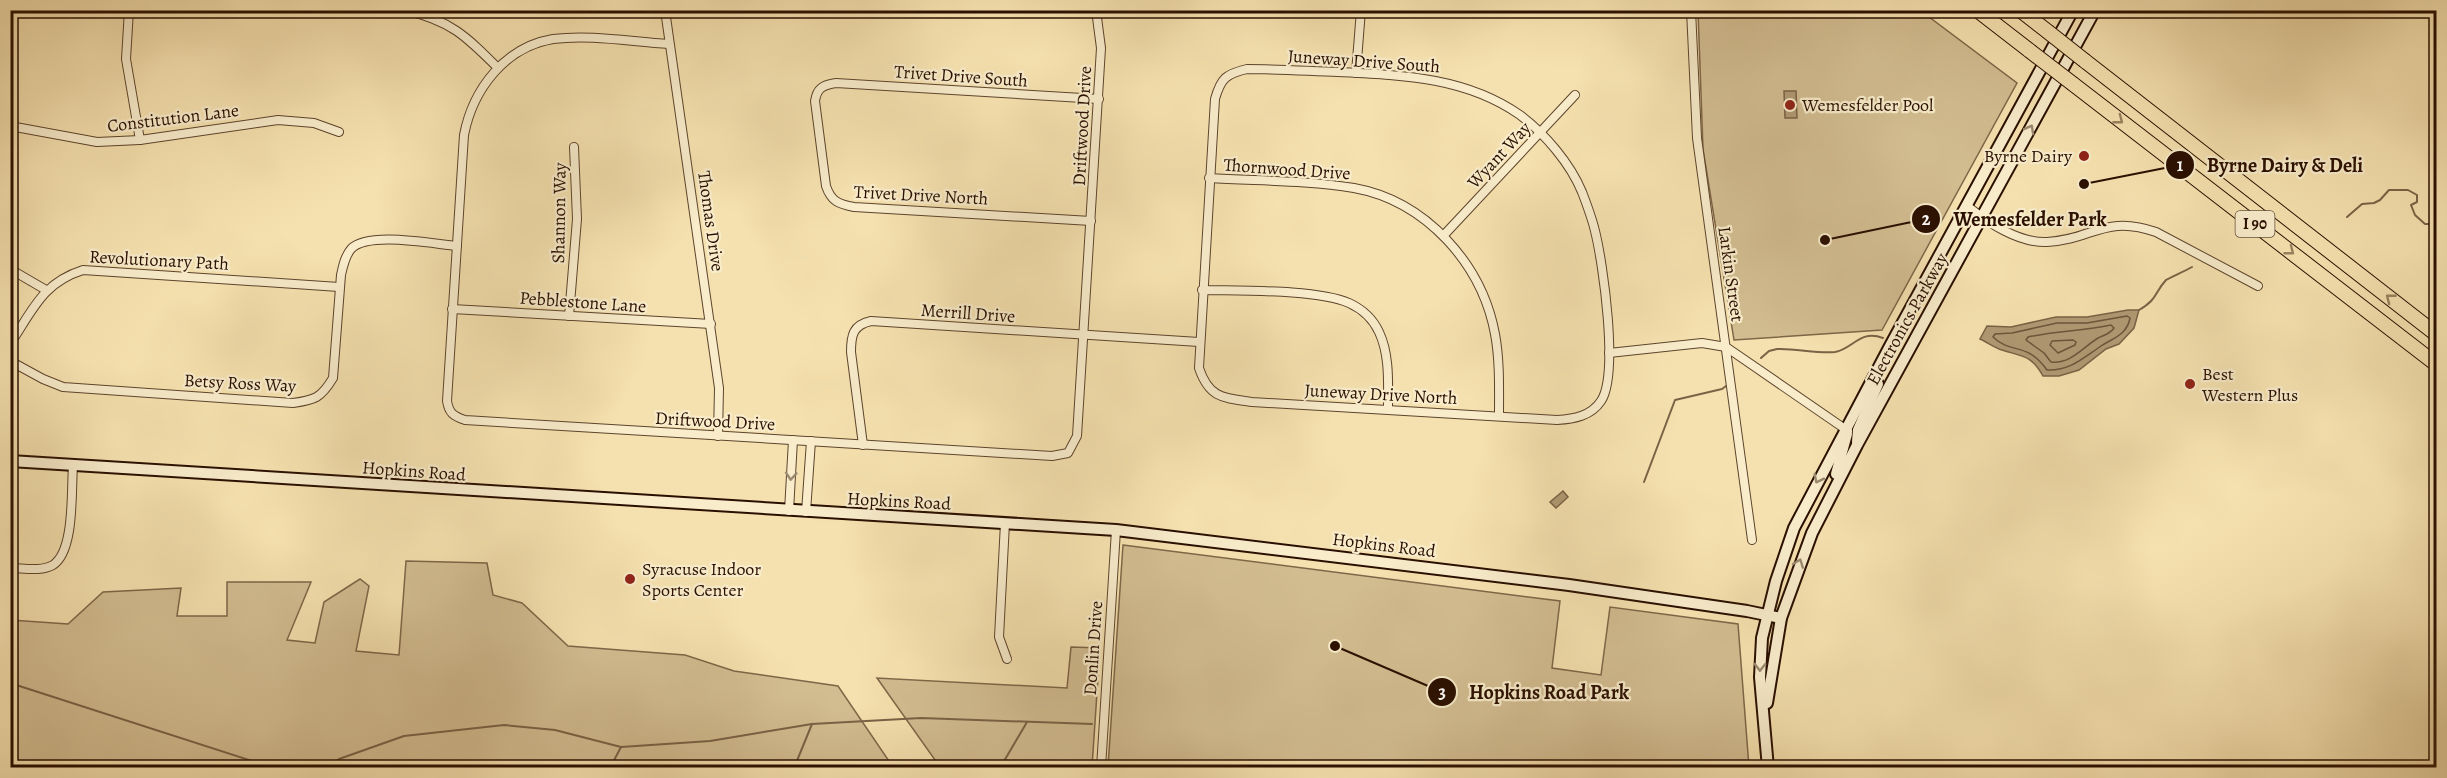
<svg xmlns="http://www.w3.org/2000/svg" width="2447" height="778" font-family="Alegreya,serif">
	<style>
		.green { fill: #d2bd91; stroke: #7e6648; stroke-width: 1.5 }
		.water { fill: #b09a74; stroke: #7a6246; stroke-width: 1.5 }
		.lines { fill: none; stroke-linecap: round; stroke-linejoin: round }
		.shore { stroke: #6d543a; stroke-width: 1.5 }
		.stream { stroke: #7a6246; stroke-width: 2 }
		.street-casing { stroke: #5d442c; stroke-width: 10 }
		.secondary-casing { stroke: #2a0f00; stroke-width: 14 }
		.highway-casing { stroke: #2a0f00; stroke-width: 16 }
		.street { stroke: #f8eccb; stroke-width: 8 }
		.secondary { stroke: #f8eccb; stroke-width: 10 }
		.highway { stroke: #f5e1af; stroke-width: 14 }
		.highway-bridge-casing { stroke: #2a0f00; stroke-width: 16; stroke-linecap: butt }
		.highway-bridge { stroke: #f5e1af; stroke-width: 14 }
		.oneway { stroke: #9a8260 }
		.oneway2 { stroke: #9b8970 }
		.poi-dot { fill: #8f2418; stroke: #f8eccb; stroke-width: 2 }
		.labels { text-anchor: middle; dominant-baseline: central; stroke-width: 4.5; stroke-linejoin: round; paint-order: stroke }
		.shield { fill: #f8eccb; stroke: #68513d; stroke-width: 1.5 }
		.shield-label { font-size: 16px; font-weight: bold; fill: #2a0f00 }
		.street-label { font-size: 18px; fill: #2a0f00; stroke: #f8eccb }
		.poi-label { font-size: 18px; fill: #2a0f00; stroke: #f8eccb; text-anchor: start }
		.leader { fill: none; stroke: #2a0f00; stroke-width: 2 }
		.callout-dot { fill: #2a0f00; stroke: #f8eccb; stroke-width: 2 }
		.mark-label { font-size: 18px; text-anchor: middle; font-weight: bold; fill: #fff }
		.callout-label { font-size: 20px; text-anchor: middle; font-weight: bold; fill: #2a0f00; stroke: #f8eccb; stroke-width: 4.5; stroke-linejoin: round; paint-order: stroke }
	</style>
	<rect width="100%" height="100%" fill="#f5e1af"/>
	<filter id="stains"><feTurbulence type="fractalNoise" baseFrequency=".00333" numOctaves="4"/><feColorMatrix values="0 0 0 0 .2 0 0 0 0 .09 0 0 0 0 .02 0 0 0 .5 -.17"/></filter>
	<radialGradient id="worn" r=".72"><stop offset=".6" stop-color="#630" stop-opacity="0"/><stop offset="1" stop-color="#630" stop-opacity=".3"/></radialGradient>
	<!-- green -->
	<g class="green">
		<path d="M 1698,11 L 1921,11 L 2017,83 L 1882,330 L 1734,340 L 1703,149 Z"/>
		<path d="M 1123,545 L 1560,601 L 1552,668 L 1601,675 L 1610,607 L 1738,624 L 1749,767 L 1108,767 Z"/>
		<path d="M 406,561 L 487,563 L 493,595 L 522,603 L 568,646 L 685,655 L 734,671 L 838,686 L 893,767 L 11,767 L 11,620 L 68,624 L 103,592 L 181,588 L 177,616 L 227,616 L 227,582 L 311,582 L 287,640 L 315,643 L 324,602 L 360,579 L 369,586 L 356,651 L 399,655 Z"/>
		<path d="M 1071,647 L 1100,648 L 1092,767 L 940,767 L 877,678 L 1067,688 Z"/>
	</g>
	<!-- water -->
	<g class="water">
		<path d="M 1784,91 L 1796,91 L 1797,118 L 1785,118 Z"/>
		<path d="M 2128,310 L 2139,310 L 2134,328 L 2119,344 L 2106,349 L 2079,370 L 2059,376 L 2043,376 C 2031,355 2024,357 2002,350 C 1995,348 1987,342 1980,339 L 1987,326 L 2011,327 L 2056,317 L 2087,317 Z"/>
		<path d="M 1563,491 L 1568,497 L 1556,508 L 1550,502 Z"/>
	</g>
	<g class="lines">
		<!-- shore -->
		<g class="shore">
			<path d="M 2127,316 L 2130,318 C 2127,335 2113,338 2101,346 C 2083,358 2070,371 2047,370 C 2026,341 2012,355 1993,337 L 1995,334 L 2012,333 L 2057,323 L 2087,323 Z"/>
			<path d="M 2111,325 L 2114,328 C 2110,334 2104,335 2098,338 C 2082,348 2071,364 2051,362 L 2044,353 L 2026,340 L 2028,337 C 2056,331 2083,331 2111,325 Z"/>
			<path d="M 2073,340 L 2076,342 L 2075,345 L 2058,353 L 2050,345 L 2052,341 Z"/>
		</g>
		<!-- stream -->
		<g class="stream">
			<path d="M 2347,217 L 2362,204 L 2374,203 L 2380,200 L 2389,190 L 2408,190 L 2417,195 L 2417,202 L 2411,205 L 2415,215 L 2425,224 L 2436,224"/>
			<path d="M 2139,310 C 2158,299 2154,293 2166,280 C 2167,279 2187,270 2192,267"/>
			<path d="M 1761,358 L 1769,351 L 1777,349 C 1794,348 1819,354 1835,352 C 1853,349 1860,329 1883,338"/>
			<path d="M 1644,482 L 1675,400 L 1722,389 L 1726,386"/>
			<path d="M 10,683 L 274,768"/>
			<path d="M 329,768 L 339,759 L 404,736 L 504,725 L 555,730 L 621,747 L 710,741 L 812,724 L 921,718 L 1092,724"/>
			<path d="M 610,768 L 621,747"/>
			<path d="M 794,768 L 812,724"/>
			<path d="M 1000,768 L 1027,722"/>
		</g>
		<defs>
			<g id="street">
				<path d="M 129,10 L 126,59 L 140,140"/>
				<path d="M 404,10 C 450,20 466,36 498,68"/>
				<path d="M 665,10 L 719,388 L 718,436"/>
				<path d="M 1691,10 L 1697,138 L 1752,540"/>
				<path d="M 669,44 C 632,42 591,34 553,39 C 505,47 473,89 464,135 L 447,401 C 449,413 453,416 465,420 L 1052,456 L 1068,453 L 1077,436 L 1101,48 L 1096,10"/>
				<path d="M 1247,69 C 1277,69 1308,71 1338,72 C 1402,75 1466,77 1520,115 C 1545,134 1570,163 1582,192 C 1587,205 1592,218 1595,231 C 1603,263 1619,374 1601,401 C 1591,416 1574,419 1557,420 L 1252,402 C 1223,398 1209,398 1199,368 L 1215,99 C 1221,78 1226,74 1247,69 Z"/>
				<path d="M 1356,73 L 1361,10"/>
				<path d="M 10,126 L 97,142 L 140,140 L 278,120 L 314,123 L 339,132"/>
				<path d="M 1209,178 C 1257,181 1307,180 1354,188 C 1426,201 1482,264 1495,334 C 1500,361 1499,389 1499,416"/>
				<path d="M 1967,206 C 1989,223 2018,243 2047,242 C 2092,240 2105,214 2156,232 L 2258,286"/>
				<path d="M 1091,221 L 854,207 C 838,204 831,201 826,186 L 815,101 C 817,88 823,85 836,83 L 1099,99"/>
				<path d="M 1444,235 L 1575,95"/>
				<path d="M 10,269 L 46,290"/>
				<path d="M 1202,290 C 1240,291 1317,289 1349,303 C 1362,309 1373,319 1379,332 C 1390,355 1388,384 1388,409"/>
				<path d="M 452,309 L 711,324"/>
				<path d="M 569,316 L 577,219 L 574,147"/>
				<path d="M 10,344 C 33,310 42,283 83,270 L 339,287"/>
				<path d="M 1609,353 L 1702,343 L 1726,347 L 1848,431"/>
				<path d="M 10,361 L 43,379 L 63,387 L 293,403 C 315,400 321,398 333,378 L 341,275 C 343,266 345,256 351,249 C 368,231 433,244 457,246"/>
				<path d="M 863,445 L 851,352 C 851,335 853,325 871,321 L 1199,342"/>
				<path d="M 789,511 L 793,440"/>
				<path d="M 806,512 L 811,441"/>
				<path d="M 1005,523 L 999,637 L 1007,659"/>
				<path d="M 10,568 C 23,568 41,572 53,565 C 75,551 71,490 73,466"/>
				<path d="M 1101,768 L 1116,530"/>
			</g>
			<g id="secondary">
				<path d="M 1857,442 L 1858,430 L 1878,384"/>
				<path d="M 10,461 L 1116,530 L 1569,585 L 1747,611 L 1781,618"/>
				<path d="M 1836,474 L 1847,434"/>
				<path d="M 1767,703 L 1781,618 L 1812,533 L 1857,445 L 2095,10"/>
				<path d="M 1768,768 L 1760,677 L 1762,638 L 1776,581 L 1794,528 L 1890,346 L 2073,10"/>
			</g>
			<g id="highway">
				<path d="M 1977,10 L 2030,51"/>
				<path d="M 2020,10 L 2047,31"/>
				<path d="M 2085,61 L 2436,334"/>
				<path d="M 2073,84 L 2436,364"/>
			</g>
		</defs>
		<!-- street casing -->
		<use href="#street" class="street-casing"/>
		<!-- secondary casing -->
		<use href="#secondary" class="secondary-casing"/>
		<!-- highway casing -->
		<use href="#highway" class="highway-casing"/>
		<!-- street -->
		<use href="#street" class="street"/>
		<!-- secondary -->
		<use href="#secondary" class="secondary"/>
		<!-- highway -->
		<use href="#highway" class="highway"/>
		<defs>
			<g id="highway-bridge">
				<path d="M 2047,31 L 2085,61"/>
				<path d="M 2030,51 L 2073,84"/>
			</g>
		</defs>
		<!-- highway-bridge casing -->
		<use href="#highway-bridge" class="highway-bridge-casing"/>
		<!-- highway-bridge -->
		<use href="#highway-bridge" class="highway-bridge"/>
	</g>
	<!-- one-way arrows -->
	<defs><path id="oneway-chevron" d="M-2-3.5L2.5 0L-2 3.5" fill="none" stroke-width="1.6" stroke-linecap="round" stroke-linejoin="round" transform="scale(1.5)"/></defs>
	<g class="oneway">
		<use href="#oneway-chevron" transform="translate(2119 120) rotate(38)"/>
		<use href="#oneway-chevron" transform="translate(2290 251) rotate(38)"/>
		<use href="#oneway-chevron" transform="translate(2390 298) rotate(-142)"/>
	</g>
	<g class="oneway2">
		<use href="#oneway-chevron" transform="translate(2030 129) rotate(-61)"/>
		<use href="#oneway-chevron" transform="translate(791 476) rotate(94)"/>
		<use href="#oneway-chevron" transform="translate(1818 479) rotate(117)"/>
		<use href="#oneway-chevron" transform="translate(1799 563) rotate(-69)"/>
		<use href="#oneway-chevron" transform="translate(1760 667) rotate(91)"/>
	</g>
	<!-- markers -->
	<g class="poi-dot">
		<circle cx="1790" cy="105" r="6"/>
		<circle cx="2084" cy="156" r="6"/>
		<circle cx="2190" cy="384" r="6"/>
		<circle cx="630" cy="579" r="6"/>
	</g>
	<g class="labels">
		<!-- shield labels -->
		<rect class="shield" x="2235.5" y="211" width="39" height="26" rx="4.5"/>
		<g class="shield-label">
			<text x="2255" y="224">I 90</text>
		</g>
		<!-- street labels -->
		<g class="street-label">
			<text transform="translate(1364 61) rotate(4)">Juneway Drive South</text>
			<text transform="translate(961 76) rotate(4)">Trivet Drive South</text>
			<text transform="translate(173 118) rotate(-7)">Constitution Lane</text>
			<text transform="translate(1082 126) rotate(-87)">Driftwood Drive</text>
			<text transform="translate(1499 155) rotate(-47)">Wyant Way</text>
			<text transform="translate(1287 169) rotate(4)">Thornwood Drive</text>
			<text transform="translate(921 195) rotate(3)">Trivet Drive North</text>
			<text transform="translate(559 213) rotate(-89)">Shannon Way</text>
			<text transform="translate(711 221) rotate(82)">Thomas Drive</text>
			<text transform="translate(159 260) rotate(3)">Revolutionary Path</text>
			<text transform="translate(1731 274) rotate(82)">Larkin Street</text>
			<text transform="translate(583 302) rotate(4)">Pebblestone Lane</text>
			<text transform="translate(968 313) rotate(4)">Merrill Drive</text>
			<text transform="translate(1907 319) rotate(-61)">Electronics Parkway</text>
			<text transform="translate(240 383) rotate(3)">Betsy Ross Way</text>
			<text transform="translate(1381 394) rotate(3)">Juneway Drive North</text>
			<text transform="translate(715 421) rotate(3)">Driftwood Drive</text>
			<text transform="translate(414 471) rotate(4)">Hopkins Road</text>
			<text transform="translate(899 501) rotate(3)">Hopkins Road</text>
			<text transform="translate(1384 545) rotate(7)">Hopkins Road</text>
			<text transform="translate(1093 648) rotate(-86)">Donlin Drive</text>
		</g>
		<!-- poi labels -->
		<g class="poi-label">
			<text x="1802" y="105">Wemesfelder Pool</text>
			<text x="2072" y="156" text-anchor="end">Byrne Dairy</text>
			<text x="2202" y="374">Best<tspan x="2202" dy="21">Western Plus</tspan></text>
			<text x="642" y="569">Syracuse Indoor<tspan x="642" dy="21">Sports Center</tspan></text>
		</g>
	</g>
	<!-- callouts -->
	<path class="leader" d="M2084 184L2180 165M1825 240L1926 219M1335 646L1442 692"/>
	<g class="callout-dot">
		<circle cx="2084" cy="184" r="6"/>
		<circle cx="1825" cy="240" r="6"/>
		<circle cx="1335" cy="646" r="6"/>
		<circle cx="2180" cy="165" r="15"/>
		<circle cx="1926" cy="219" r="15"/>
		<circle cx="1442" cy="692" r="15"/>
	</g>
	<g class="mark-label">
		<text x="2180" y="171">1</text>
		<text x="1926" y="225">2</text>
		<text x="1442" y="698">3</text>
	</g>
	<g class="callout-label">
		<text x="2285" y="172">Byrne Dairy &amp; Deli</text>
		<text x="2030" y="226">Wemesfelder Park</text>
		<text x="1549" y="699">Hopkins Road Park</text>
	</g>
	<!-- margin -->
	<rect width="2447" height="778" fill="none" stroke="#f5e1af" stroke-width="36"/>
	<rect x="12" y="12" width="2423" height="754" fill="none" stroke="#2a0f00" stroke-width="3"/>
	<rect x="18" y="18" width="2411" height="742" fill="none" stroke="#2a0f00" stroke-width="1.5"/>
	<rect width="100%" height="100%" filter="url(#stains)"/>
	<rect width="100%" height="100%" fill="url(#worn)"/>
</svg>
